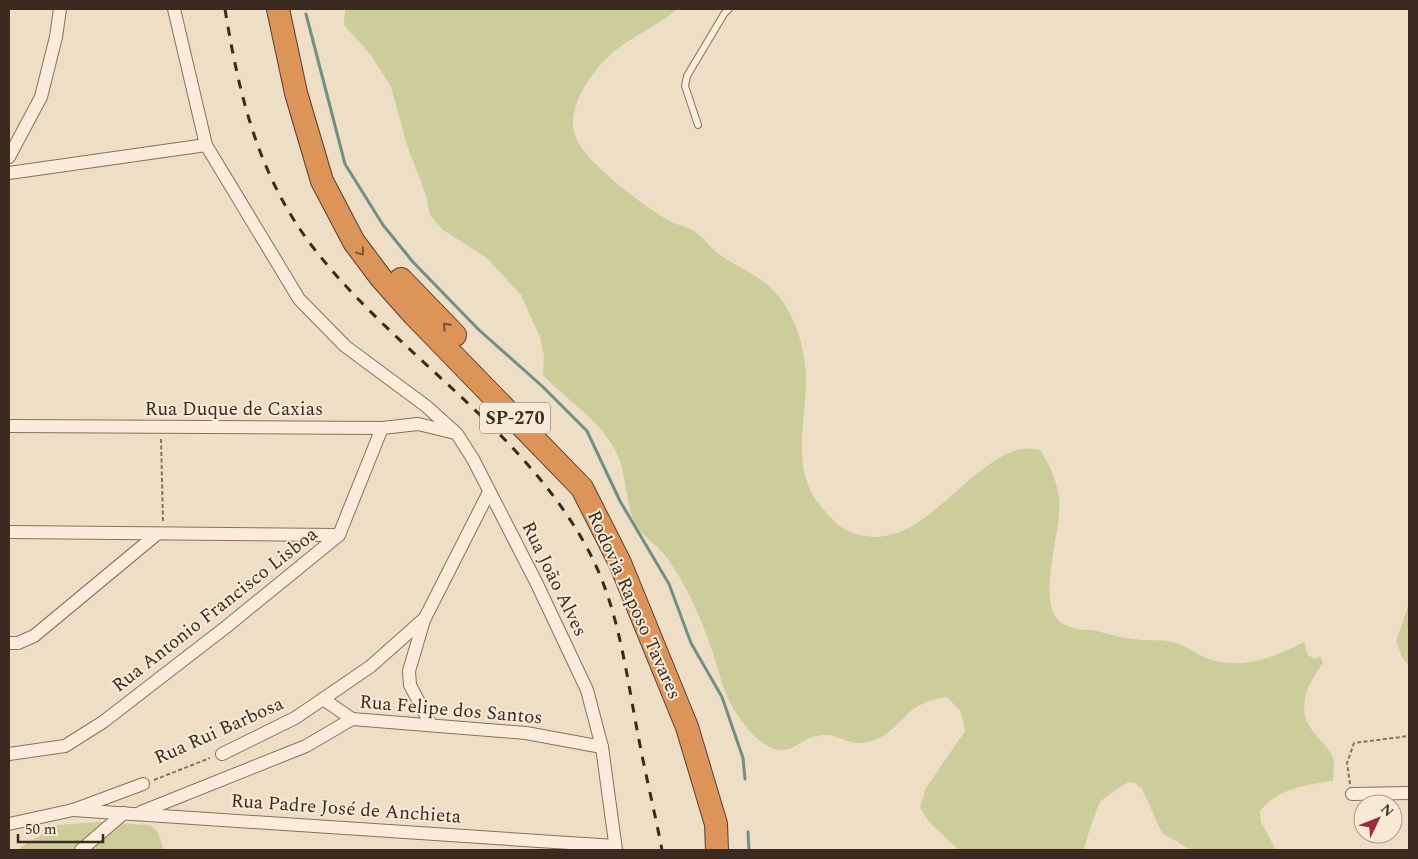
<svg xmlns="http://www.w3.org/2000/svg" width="1418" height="859" font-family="Spectral,serif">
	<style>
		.green { fill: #cccd9a }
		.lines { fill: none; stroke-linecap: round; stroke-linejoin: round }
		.stream { stroke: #6e9184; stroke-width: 3 }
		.lane-casing { stroke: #8a6f5c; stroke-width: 8 }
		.street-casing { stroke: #8a6f5c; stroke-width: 14 }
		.highway-casing { stroke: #583e30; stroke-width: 24 }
		.path { stroke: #8a6f5c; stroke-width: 2; stroke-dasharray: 4 2.5; stroke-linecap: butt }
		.lane { stroke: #f9ecda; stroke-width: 6 }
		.street { stroke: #f9ecda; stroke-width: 12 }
		.highway { stroke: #dc9459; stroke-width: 22 }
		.rail { stroke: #3a2a20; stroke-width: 3; stroke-dasharray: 9 9; stroke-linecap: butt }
		.oneway { stroke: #7b5437 }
		.labels { text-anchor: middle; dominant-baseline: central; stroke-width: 4; stroke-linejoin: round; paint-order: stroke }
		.shield { fill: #f6e9d6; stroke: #726357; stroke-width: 1 }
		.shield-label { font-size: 18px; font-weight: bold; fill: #3a2a20 }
		.street-label { font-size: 19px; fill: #3a2a20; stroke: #f6e9d6 }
	</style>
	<rect width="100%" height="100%" fill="#eedec6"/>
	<!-- green -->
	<g class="green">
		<path d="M 345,9 L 677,9 C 652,31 619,40 597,69 C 583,86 569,110 574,132 C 579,159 646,208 670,221 C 677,225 685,226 692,230 C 705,237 711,250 723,257 C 756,278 775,281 793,320 C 802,339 807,366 806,387 C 804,430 791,475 824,510 C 830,517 839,527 848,531 C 908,557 948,490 993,462 C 1001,457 1012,450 1022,449 C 1028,448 1035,449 1040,450 C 1050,465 1057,481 1059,499 C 1063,530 1035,599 1060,622 C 1064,625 1070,627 1074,628 C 1081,631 1089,629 1097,631 C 1109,634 1121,638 1134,639 C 1146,641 1159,639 1172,642 C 1184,644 1195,653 1206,658 C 1242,671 1272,658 1304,642 L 1308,655 L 1315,659 L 1320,656 L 1323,663 C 1309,682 1295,707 1312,730 C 1318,739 1328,746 1333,758 C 1335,764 1333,774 1333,781 C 1305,785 1279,788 1260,811 L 1261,822 L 1276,850 L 1191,850 L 1162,833 L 1142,789 L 1135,783 L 1128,782 C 1119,788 1109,794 1101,801 C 1097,806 1085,843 1084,850 L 959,850 L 929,822 L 920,807 L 926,788 L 965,731 L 961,712 L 947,697 C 934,699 923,702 912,710 C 898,722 887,739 867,742 C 845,747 837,729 813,737 C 801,741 791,752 778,750 C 755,746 729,706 723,686 C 711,643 695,599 670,562 C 660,546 644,539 635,523 C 627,510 626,478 620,461 C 606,423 569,403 543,375 L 544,356 L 540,337 L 521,295 L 487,258 L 443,230 L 430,215 L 426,195 L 407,145 L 391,87 L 371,55 L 344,25 Z"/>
		<path d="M 1409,604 L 1409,665 L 1403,659 L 1396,641 Z"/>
		<path d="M 97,822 L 150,825 L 157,831 L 164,850 L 16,850 L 58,825 Z"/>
	</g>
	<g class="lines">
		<!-- stream -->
		<g class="stream">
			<path d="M 306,14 L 345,164 L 383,225 L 413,262 L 479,330 L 542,386 L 587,431 L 620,501 L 669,584 L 691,643 L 722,697 L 743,758 L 745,779"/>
			<path d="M 748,832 L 749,850"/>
		</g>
		<defs>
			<path id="lane" d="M 698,125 L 685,86 L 687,76 L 724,14 L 729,9"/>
			<g id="street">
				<path d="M 174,9 L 206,145 L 299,299 L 345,346 L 426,406 L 457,434 L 473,459 L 537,584 L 587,690 L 602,747 L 616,850"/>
				<path d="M 9,157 L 41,97 L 56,37 L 60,9"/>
				<path d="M 9,173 L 206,145"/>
				<path d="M 9,426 L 382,428 L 418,424 L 455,433"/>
				<path d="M 9,532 L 339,535"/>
				<path d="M 424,620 L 409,671 L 410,685 L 431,725"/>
				<path d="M 9,643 L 18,643 L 34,636 L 157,534"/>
				<path d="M 323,699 L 352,719"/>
				<path d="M 9,754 L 65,746 L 103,722 L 226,627 L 339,535 L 382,428"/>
				<path d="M 222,754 L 295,718 L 323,699 L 371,666 L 425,618 L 489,492"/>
				<path d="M 1352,794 L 1409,793"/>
				<path d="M 73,810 L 615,846"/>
				<path d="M 141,812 L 306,746 L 352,719 L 526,733 L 602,747"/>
				<path d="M 9,824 L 73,810 L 143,784"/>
				<path d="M 81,850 L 124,813"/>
			</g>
			<g id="highway">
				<path d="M 278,9 L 296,93 L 322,181 L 354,242 L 381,278 L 414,315 L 582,488 L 620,563 L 687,727 L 716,824 L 717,850"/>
				<path d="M 401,279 L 455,335"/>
			</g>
		</defs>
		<!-- lane casing -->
		<use href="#lane" class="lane-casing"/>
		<!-- street casing -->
		<use href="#street" class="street-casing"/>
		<!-- highway casing -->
		<use href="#highway" class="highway-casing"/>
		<!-- path -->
		<g class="path">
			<path d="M 161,439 L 163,522"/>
			<path d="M 154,780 L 210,758"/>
			<path d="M 1350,784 L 1347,763 L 1354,743 L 1409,736"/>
		</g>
		<!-- lane -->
		<use href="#lane" class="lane"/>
		<!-- street -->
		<use href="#street" class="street"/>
		<!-- highway -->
		<use href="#highway" class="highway"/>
		<!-- rail -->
		<path class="rail" d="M 225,9 C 239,95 258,175 312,246 C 395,354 519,425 586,546 C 619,605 626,674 639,740 C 646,777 655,813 662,850"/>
	</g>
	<!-- one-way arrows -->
	<defs><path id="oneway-chevron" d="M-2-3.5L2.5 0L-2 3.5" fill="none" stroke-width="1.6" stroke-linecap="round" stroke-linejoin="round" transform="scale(1.25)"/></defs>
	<g class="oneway">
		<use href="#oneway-chevron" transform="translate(361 252) rotate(53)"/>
		<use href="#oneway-chevron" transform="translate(446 326) rotate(-134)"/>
	</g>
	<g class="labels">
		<!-- shield labels -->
		<rect class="shield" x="480" y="402.5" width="70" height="31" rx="4"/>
		<g class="shield-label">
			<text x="515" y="418">SP-270</text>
		</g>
		<!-- street labels -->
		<g class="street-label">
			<text x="234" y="409">Rua Duque de Caxias</text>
			<text transform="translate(554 579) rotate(64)">Rua João Alves</text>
			<text transform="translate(634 605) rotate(66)">Rodovia Raposo Tavares</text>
			<text transform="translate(215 610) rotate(-38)">Rua Antonio Francisco Lisboa</text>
			<text transform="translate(451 710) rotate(5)">Rua Felipe dos Santos</text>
			<text transform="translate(219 731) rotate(-24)">Rua Rui Barbosa</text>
			<text transform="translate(346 809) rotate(4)">Rua Padre José de Anchieta</text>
		</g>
	</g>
	<!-- border -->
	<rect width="1418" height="859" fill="none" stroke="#3a2a20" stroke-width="20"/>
	<!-- north arrow -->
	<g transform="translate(1378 819) rotate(47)"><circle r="24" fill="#f6e9d6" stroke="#ab9d8d"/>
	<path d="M0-4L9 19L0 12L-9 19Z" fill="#992c38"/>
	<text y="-8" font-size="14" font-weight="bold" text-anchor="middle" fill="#3a2a20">N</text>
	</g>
	<!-- scale -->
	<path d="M18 834v8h85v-8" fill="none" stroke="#3a2a20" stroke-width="2.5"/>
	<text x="25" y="834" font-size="15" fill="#3a2a20" stroke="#f6e9d6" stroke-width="4" paint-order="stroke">50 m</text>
</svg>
